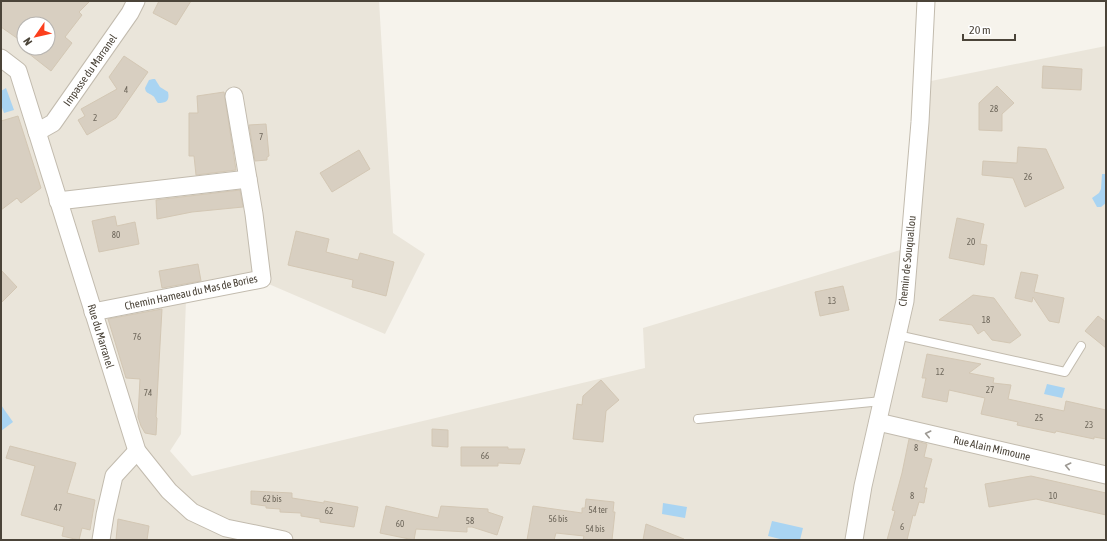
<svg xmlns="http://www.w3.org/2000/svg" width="1107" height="541" font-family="'Asap Condensed',sans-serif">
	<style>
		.residential { fill: #eae5da; fill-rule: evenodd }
		.water { fill: #a9d4f2 }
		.building { fill: #d8cfc1; stroke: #d3c7b4 }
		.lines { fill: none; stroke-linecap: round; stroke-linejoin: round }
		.lane-casing { stroke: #c2bbae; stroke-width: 10 }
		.street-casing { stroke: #c2bbae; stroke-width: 19 }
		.lane { stroke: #fff; stroke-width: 8 }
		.street { stroke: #fff; stroke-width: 17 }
		.oneway { stroke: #9c9892 }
		.labels { text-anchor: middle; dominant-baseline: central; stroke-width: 3; stroke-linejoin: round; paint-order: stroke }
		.number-label { font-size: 9px; fill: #6e675b }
		.street-label { font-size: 11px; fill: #4b4439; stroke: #fff }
	</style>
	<rect width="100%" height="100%" fill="#f6f3ec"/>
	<!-- residential -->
	<path class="residential" d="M 1,1 L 379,1 L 393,233 L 425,254 L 385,334 L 264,282 L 186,300 L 181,434 L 170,451 L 192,476 L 645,368 L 643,328 L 907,248 L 921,83 L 1106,46 L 1106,540 L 1,540 ZM 24,24 L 48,24 L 48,48 L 24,48 Z"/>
	<!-- water -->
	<g class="water">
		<path d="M 153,79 L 155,79 L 160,87 L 168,92 C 170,101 166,103 158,103 C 156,101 155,97 153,96 C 148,92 146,94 145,88 L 149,80 Z"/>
		<path d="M 6,88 L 14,110 L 4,113 L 1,105 L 1,91 Z"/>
		<path d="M 1102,174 L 1106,174 L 1106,203 L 1101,207 L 1097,207 L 1092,198 L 1099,193 L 1101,189 Z"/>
		<path d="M 1047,384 L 1065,388 L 1062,398 L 1044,394 Z"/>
		<path d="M 1,405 L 13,422 L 1,431 Z"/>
		<path d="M 663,503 L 687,507 L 685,518 L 662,514 Z"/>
		<path d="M 772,521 L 803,528 L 800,540 L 784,540 L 768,536 Z"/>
	</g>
	<!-- building -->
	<g class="building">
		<path d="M 1,1 L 90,1 L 79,12 L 82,15 L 65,37 L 72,43 L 51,71 L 28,53 L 32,49 L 31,48 L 48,48 L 48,24 L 24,24 L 24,43 L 1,27 Z"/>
		<path d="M 159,1 L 191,1 L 176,25 L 153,13 Z"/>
		<path d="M 124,56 L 148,72 L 116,118 L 87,135 L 78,120 L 85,116 L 81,109 L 117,89 L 109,77 Z"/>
		<path d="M 1043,66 L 1082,69 L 1081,90 L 1042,88 Z"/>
		<path d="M 997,86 L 1014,103 L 1002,114 L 1002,131 L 979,130 L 979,103 Z"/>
		<path d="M 224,92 L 236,170 L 196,175 L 194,156 L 189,156 L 189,113 L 198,113 L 197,96 Z"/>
		<path d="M 18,116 L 41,188 L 21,203 L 17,198 L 1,210 L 1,121 Z"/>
		<path d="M 266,124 L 269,156 L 267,157 L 267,160 L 255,161 L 249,125 Z"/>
		<path d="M 1018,147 L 1046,149 L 1064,188 L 1025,207 L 1013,178 L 982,175 L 983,161 L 1017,163 Z"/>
		<path d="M 359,150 L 370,169 L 332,192 L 320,173 Z"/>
		<path d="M 240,190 L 243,207 L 192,212 L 157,219 L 156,200 Z"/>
		<path d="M 115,216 L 117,226 L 135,222 L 139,244 L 99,252 L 92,221 Z"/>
		<path d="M 957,218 L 984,224 L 980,244 L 987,245 L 984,265 L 949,258 Z"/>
		<path d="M 296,231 L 329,239 L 326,252 L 358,260 L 360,253 L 394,262 L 386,296 L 352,287 L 353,280 L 288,265 Z"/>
		<path d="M 198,264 L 201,281 L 162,288 L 159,271 Z"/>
		<path d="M 1,270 L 17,287 L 1,303 Z"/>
		<path d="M 1021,272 L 1038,275 L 1034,292 L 1064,298 L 1059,323 L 1049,321 L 1033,297 L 1032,302 L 1015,298 Z"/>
		<path d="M 843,286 L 849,310 L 820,316 L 815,292 Z"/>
		<path d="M 973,295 L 994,298 L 1021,335 L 1010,343 L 992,340 L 984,330 L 978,334 L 972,325 L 939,320 Z"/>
		<path d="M 162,309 L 156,417 L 157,418 L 156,435 L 145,433 L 141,426 L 138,417 L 140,379 L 126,378 L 108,319 Z"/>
		<path d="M 1098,316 L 1106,322 L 1106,348 L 1085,331 Z"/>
		<path d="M 927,354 L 981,364 L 969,373 L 994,378 L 993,383 L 1011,385 L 1008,399 L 1064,411 L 1066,401 L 1106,410 L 1106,439 L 1094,437 L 1094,439 L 1056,431 L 1055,433 L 1017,425 L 1018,422 L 981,414 L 985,398 L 949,390 L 947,402 L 922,397 L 926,378 L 922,378 Z"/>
		<path d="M 601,380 L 619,400 L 606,411 L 603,442 L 573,439 L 577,404 L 582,405 L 583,396 Z"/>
		<path d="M 432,429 L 448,430 L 448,447 L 432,446 Z"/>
		<path d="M 909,439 L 927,444 L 924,457 L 932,459 L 924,488 L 927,488 L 924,503 L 919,502 L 915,516 L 913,515 L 907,540 L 887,540 L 895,511 L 892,510 L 902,473 Z"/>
		<path d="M 10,446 L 76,463 L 67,493 L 95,500 L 90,530 L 82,528 L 79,540 L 62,536 L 64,527 L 21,515 L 35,466 L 6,458 Z"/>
		<path d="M 461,447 L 508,447 L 508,449 L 525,449 L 520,464 L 498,463 L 498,466 L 461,466 Z"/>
		<path d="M 1031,476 L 1106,493 L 1106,515 L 1036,499 L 989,507 L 985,484 Z"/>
		<path d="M 251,491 L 292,493 L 292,498 L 324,503 L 324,501 L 358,507 L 354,527 L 320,522 L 320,519 L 301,516 L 301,513 L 280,512 L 280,509 L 266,508 L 266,506 L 251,504 Z"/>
		<path d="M 586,499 L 614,502 L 613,512 L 615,512 L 612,540 L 583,540 L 584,536 L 556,533 L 554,540 L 527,540 L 533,506 L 582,513 L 582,508 L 585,508 Z"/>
		<path d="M 386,506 L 438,518 L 441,506 L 488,509 L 488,512 L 503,517 L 497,535 L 472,527 L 467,527 L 467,532 L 416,529 L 414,540 L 380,533 Z"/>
		<path d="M 118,519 L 149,526 L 147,540 L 116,540 Z"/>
		<path d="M 646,524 L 684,539 L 684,540 L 643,540 Z"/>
	</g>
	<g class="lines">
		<defs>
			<g id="lane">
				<path d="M 897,335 L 1065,372 L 1081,346"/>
				<path d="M 698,419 L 882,401"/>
			</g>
			<g id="street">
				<path d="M 1,58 L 18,71 L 137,451 L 169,491 L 192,512 L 226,528 L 284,540"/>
				<path d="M 37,132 L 53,123 L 130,13 L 136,1"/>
				<path d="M 58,201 L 248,179"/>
				<path d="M 93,312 L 262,279 L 254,214 L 234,96"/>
				<path d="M 878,422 L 1106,475"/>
				<path d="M 101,540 L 105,515 L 114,476 L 137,451"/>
				<path d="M 854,540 L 863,486 L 905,301 L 920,122 L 926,1"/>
			</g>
		</defs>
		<!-- lane casing -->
		<use href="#lane" class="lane-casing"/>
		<!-- street casing -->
		<use href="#street" class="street-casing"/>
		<!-- lane -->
		<use href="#lane" class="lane"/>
		<!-- street -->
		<use href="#street" class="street"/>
	</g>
	<!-- one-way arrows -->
	<defs><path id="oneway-chevron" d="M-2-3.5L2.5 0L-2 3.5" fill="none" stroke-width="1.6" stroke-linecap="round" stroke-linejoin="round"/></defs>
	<g class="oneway">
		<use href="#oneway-chevron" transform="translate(928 434) rotate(-167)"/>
		<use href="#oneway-chevron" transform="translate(1068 466) rotate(-167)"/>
	</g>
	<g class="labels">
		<!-- number labels -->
		<g class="number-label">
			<text x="126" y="90">4</text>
			<text x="994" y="109">28</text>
			<text x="95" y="118">2</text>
			<text x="261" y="137">7</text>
			<text x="1028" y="177">26</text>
			<text x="116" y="235">80</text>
			<text x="971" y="242">20</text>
			<text x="832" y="301">13</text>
			<text x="986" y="320">18</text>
			<text x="137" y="337">76</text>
			<text x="940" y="372">12</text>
			<text x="990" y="390">27</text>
			<text x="148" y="393">74</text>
			<text x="1039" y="418">25</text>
			<text x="1089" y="425">23</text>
			<text x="916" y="448">8</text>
			<text x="485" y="456">66</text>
			<text x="912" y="496">8</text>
			<text x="1053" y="496">10</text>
			<text x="272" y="499">62 bis</text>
			<text x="58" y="508">47</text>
			<text x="598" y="510">54 ter</text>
			<text x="329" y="511">62</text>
			<text x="558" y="519">56 bis</text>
			<text x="470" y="521">58</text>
			<text x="400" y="524">60</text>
			<text x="902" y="527">6</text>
			<text x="595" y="529">54 bis</text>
		</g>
		<!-- street labels -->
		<g class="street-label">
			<text transform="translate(90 70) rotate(-55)">Impasse du Marranel</text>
			<text transform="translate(907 261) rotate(-84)">Chemin de Souquallou</text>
			<text transform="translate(191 292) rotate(-12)">Chemin Hameau du Mas de Bories</text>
			<text transform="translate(101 336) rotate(73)">Rue du Marranel</text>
			<text transform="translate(992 448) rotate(13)">Rue Alain Mimoune</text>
		</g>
	</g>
	<!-- border -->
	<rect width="1107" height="541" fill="none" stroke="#4b4439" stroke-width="4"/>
	<!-- north arrow -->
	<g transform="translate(36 36) rotate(236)"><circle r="19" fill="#ffffff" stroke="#b7b4b0"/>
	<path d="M0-3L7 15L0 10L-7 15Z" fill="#fc3f1d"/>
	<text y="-6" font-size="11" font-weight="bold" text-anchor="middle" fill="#4b4439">N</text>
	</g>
	<!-- scale -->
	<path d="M963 34v6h52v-6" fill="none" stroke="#4b4439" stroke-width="2"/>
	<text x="969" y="34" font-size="12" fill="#4b4439" stroke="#ffffff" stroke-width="3" paint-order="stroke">20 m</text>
</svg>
